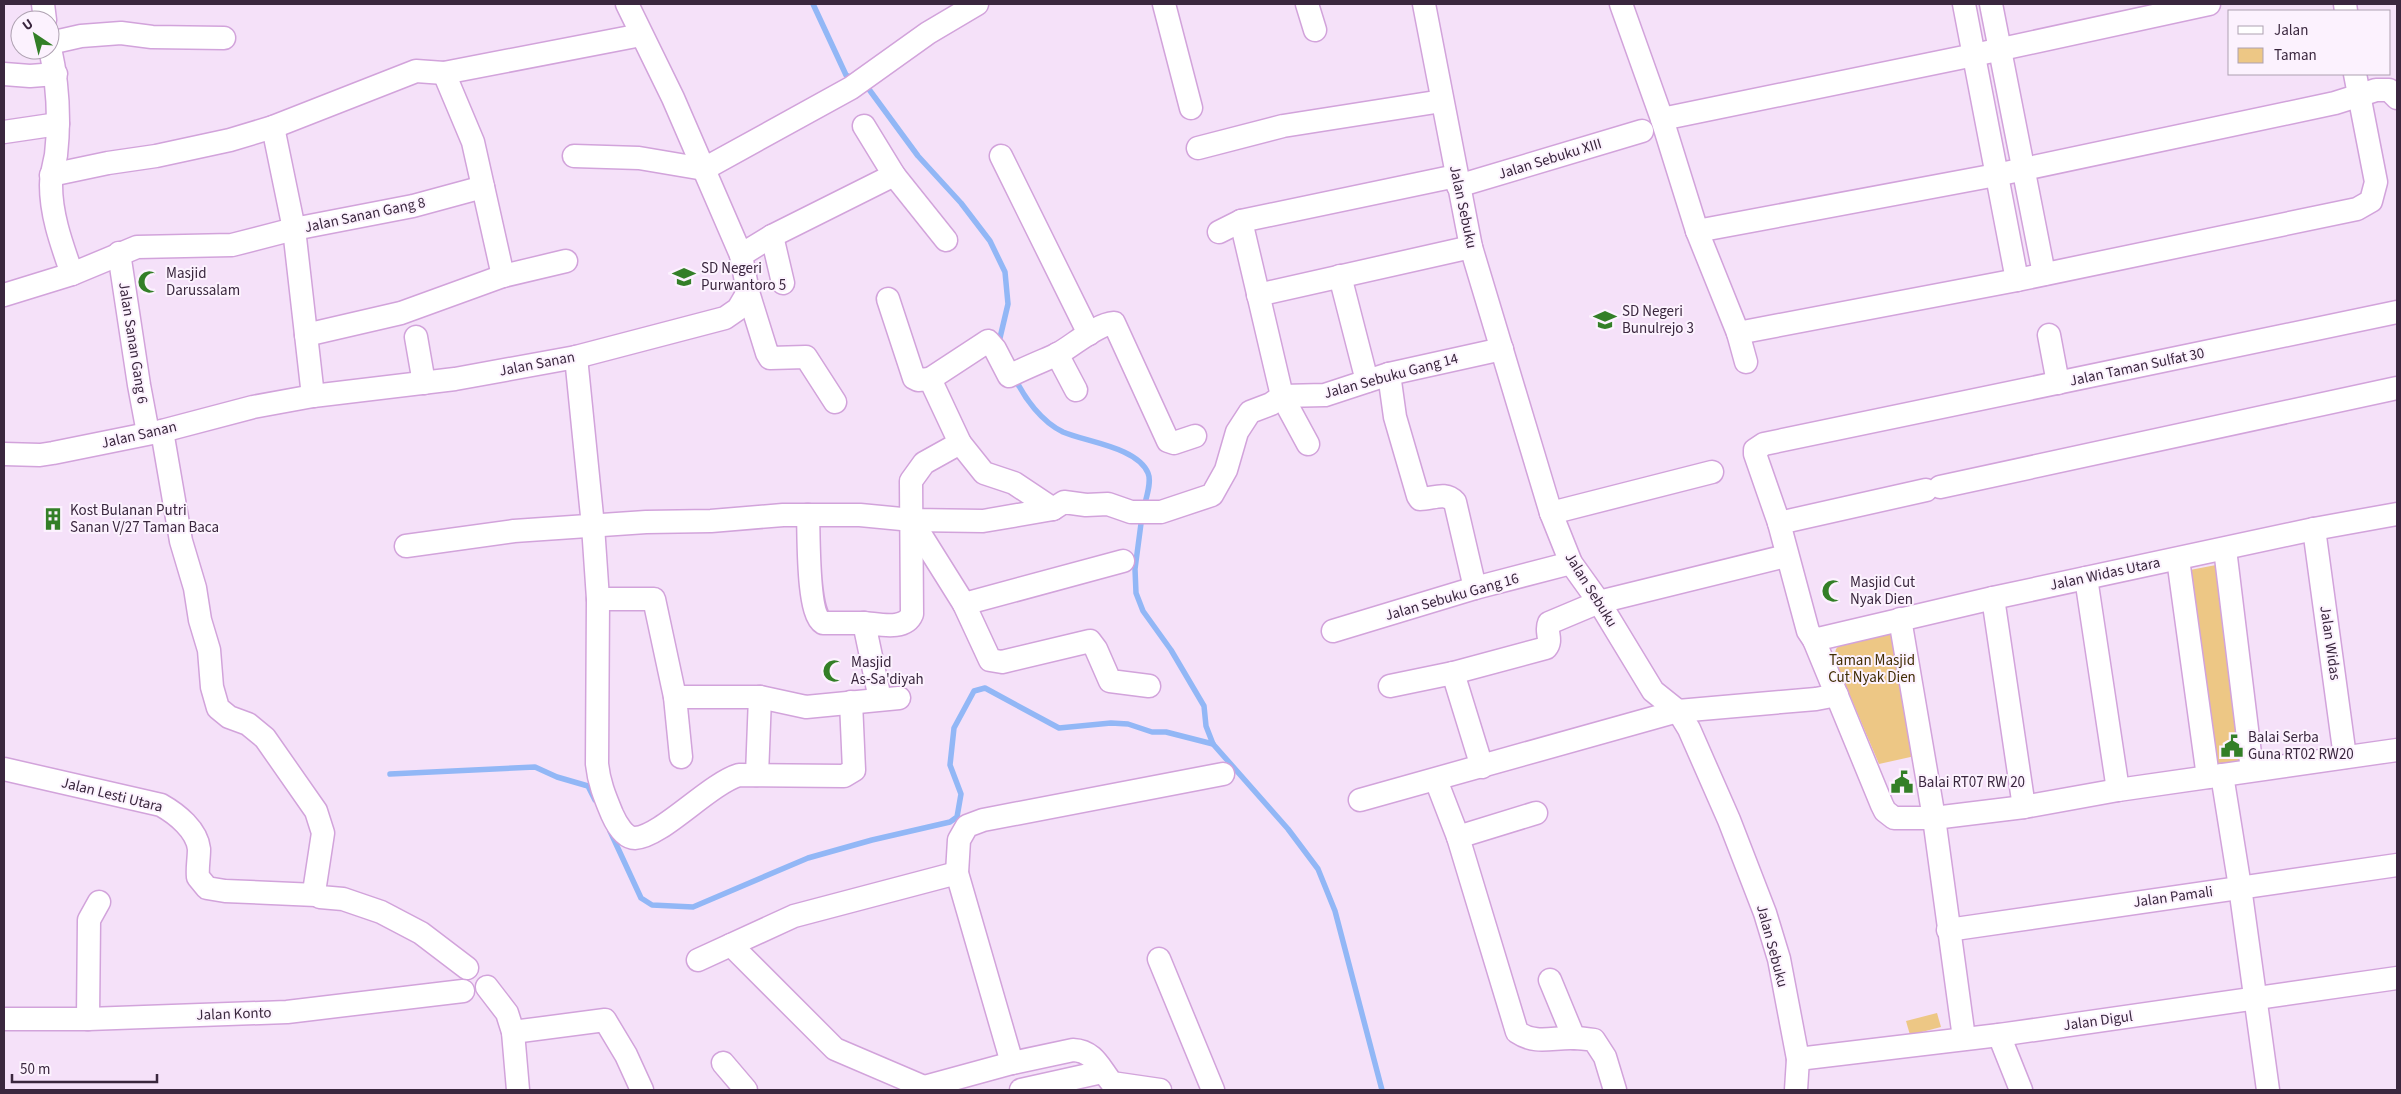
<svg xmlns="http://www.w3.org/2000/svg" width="2401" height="1094" font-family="'Source Sans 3',sans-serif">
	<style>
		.green { fill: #edc785 }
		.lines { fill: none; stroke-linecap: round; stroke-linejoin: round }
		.stream { stroke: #92b7f6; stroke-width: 5.5 }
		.minor-casing { stroke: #d2a3db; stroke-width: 25 }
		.minor { stroke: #fff; stroke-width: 22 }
		.labels { text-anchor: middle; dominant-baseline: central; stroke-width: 4; stroke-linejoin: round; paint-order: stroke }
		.street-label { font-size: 15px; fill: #3a273e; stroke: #fcf2fe }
		.poi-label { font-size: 15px; fill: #3a273e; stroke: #fcf2fe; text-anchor: start }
		.park-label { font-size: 15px; fill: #422e05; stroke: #fcf2fe }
	</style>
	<rect width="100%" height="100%" fill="#f5e1f9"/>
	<!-- green -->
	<g class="green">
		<path d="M 2216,565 L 2243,761 L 2216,765 L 2190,570 Z"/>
		<path d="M 1890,632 L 1896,635 L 1915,756 L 1879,764 L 1834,658 L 1836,649 L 1842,642 Z"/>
		<path d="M 1937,1013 L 1941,1027 L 1910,1035 L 1906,1021 Z"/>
	</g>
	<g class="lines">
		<!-- stream -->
		<g class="stream">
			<path d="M 813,4 L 846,75 L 855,80"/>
			<path d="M 863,85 L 868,88 L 918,156 L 961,203 L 990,241 L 1005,272 L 1008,304 L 999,342"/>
			<path d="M 1015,378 C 1024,398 1042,422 1063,432 C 1086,442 1137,447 1148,473 C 1152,482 1146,498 1144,507"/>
			<path d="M 1142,516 L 1135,569 L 1136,593 L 1143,611 L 1171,650 L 1204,706 L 1206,726 L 1213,744 L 1288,829 L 1318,869 L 1335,911 L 1382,1090"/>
			<path d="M 390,774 L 535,767 L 557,777 L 588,786 L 595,800"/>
			<path d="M 610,831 L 641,898 L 652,905 L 693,907 L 808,858 L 872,840 L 950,822 L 957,817 L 961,794 L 950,765 L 954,728 L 974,691 L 985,688 L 1059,728 L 1111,723 L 1128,724 L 1152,732 L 1166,732 L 1213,744"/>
		</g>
		<defs>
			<g id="minor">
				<path d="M 43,4 L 45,20"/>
				<path d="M 1164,4 L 1191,108"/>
				<path d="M 1307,4 L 1315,30"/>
				<path d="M 1424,4 L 1471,247 L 1551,513 L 1571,563 L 1599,602 L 1653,691 L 1678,711 L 1689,729 L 1729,820 L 1765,913 L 1779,959 L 1798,1059 L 1796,1090"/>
				<path d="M 1621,4 L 1662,119 L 1697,231 L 1738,333 L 1746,362"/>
				<path d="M 1964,4 L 2017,280"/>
				<path d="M 1991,4 L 2044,274"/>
				<path d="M 2345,4 L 2346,11"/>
				<path d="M 50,43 L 81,36 L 121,33 L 152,37 L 224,38"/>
				<path d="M 50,48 C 58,84 60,119 56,155 C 54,165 51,175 51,185 C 51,216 62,245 72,274"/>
				<path d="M 444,73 L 473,142 L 503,276"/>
				<path d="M 4,74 L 30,76 L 56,74"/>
				<path d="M 1662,119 L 1974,55 L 2209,4"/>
				<path d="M 273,127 L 294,229 L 313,396"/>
				<path d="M 4,132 L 58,124"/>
				<path d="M 1198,148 L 1283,126 L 1442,101"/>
				<path d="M 574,156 L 639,158 L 704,169 L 851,88 L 928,33 L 977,4"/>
				<path d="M 1001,156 L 1089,334"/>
				<path d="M 51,175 L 108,163 L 156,156 L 230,140 L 273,127 L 416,71 L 444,73 L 641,35"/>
				<path d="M 894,175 L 946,240"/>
				<path d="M 1458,186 L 1642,131"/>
				<path d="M 1241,221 L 1282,396 L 1308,444"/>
				<path d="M 1697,231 L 1996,175 L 2335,103 L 2376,90 L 2389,90 L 2397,98"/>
				<path d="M 1219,232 L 1241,221 L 1456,176"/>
				<path d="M 772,236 L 783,283"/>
				<path d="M 119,253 L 139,385 L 148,433"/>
				<path d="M 741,255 L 772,236 L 894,175 L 864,126"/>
				<path d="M 1340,276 L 1367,381"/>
				<path d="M 748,292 L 767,353 L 770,358 L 806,357 L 835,402"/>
				<path d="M 4,295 L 72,274 L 137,247 L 232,245 L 294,229 L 413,206 L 483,187"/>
				<path d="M 1258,295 L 1471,247"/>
				<path d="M 888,299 L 914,378 L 918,380 L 930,379 L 960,443"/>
				<path d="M 2397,312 L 1764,444 L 1755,450 L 1755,454 L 1779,523 L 1808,631 L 1814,640 L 1882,805 L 1885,811 L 1894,818 L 1934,818 L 2024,807 L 2118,790 L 2397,750"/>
				<path d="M 1738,333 L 2017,280 L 2357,209 L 2371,201 L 2376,182 L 2355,74"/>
				<path d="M 306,335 L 401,313 L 503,276 L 566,261"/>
				<path d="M 2049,335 L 2058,383"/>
				<path d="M 416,337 L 424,383"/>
				<path d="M 1057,354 L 1076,390"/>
				<path d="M 576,357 L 593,526 L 598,599 L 597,764 C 599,783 605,797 612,814 C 616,823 624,838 635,838 C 661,837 709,784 739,775 L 844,776 L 854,770 L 851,702"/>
				<path d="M 1389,374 L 1395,417 L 1418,496 L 1420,499 C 1433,499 1445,491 1455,502 L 1475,588"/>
				<path d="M 930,379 L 988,341 L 995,349 L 1009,376 C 1025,368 1040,362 1056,355 C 1072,347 1096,324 1114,323 L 1168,441 L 1174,443 L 1195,436"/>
				<path d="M 162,431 L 181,541 L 195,588 L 200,620 L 209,650 L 212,687 L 218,708 L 229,717 L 248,724 L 265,738 L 316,811 L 323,833 L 314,892 L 320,897 L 343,899 L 381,912 L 421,933 L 467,968"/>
				<path d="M 4,454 L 40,455 L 53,453 L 162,431 L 253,407 L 313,396 L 455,379 L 576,357 L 725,318 L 738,309 L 748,292 L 741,255 L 673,98 L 627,4"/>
				<path d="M 1940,487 L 2397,388"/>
				<path d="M 1551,513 L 1712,472"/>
				<path d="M 808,515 C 809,535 807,614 823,623 L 864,623"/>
				<path d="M 912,521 L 964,604 L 1123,561"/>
				<path d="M 1779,523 L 1926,490"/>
				<path d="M 2314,529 L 2345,757"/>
				<path d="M 406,546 L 514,531 L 646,522 L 711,521 L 783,515 L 860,515 L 912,520 L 983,521 L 1053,509 L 1064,502 L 1086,505 L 1108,504 L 1131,512 L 1161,512 L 1212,495 L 1226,470 L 1237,432 L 1250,412 L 1271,404 L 1282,396 L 1325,395 L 1389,374 L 1502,349"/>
				<path d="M 2225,549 L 2252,770"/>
				<path d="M 2178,559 L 2208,777"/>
				<path d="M 2086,578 L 2118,790"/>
				<path d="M 1993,598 L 2024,807"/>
				<path d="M 598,599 L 654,599 L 675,697 L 760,697 L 806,707 L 899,698"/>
				<path d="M 964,604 L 990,660 L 1002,662 L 1090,641 L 1096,649 L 1110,681 L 1149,686"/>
				<path d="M 1900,619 L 1934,818 L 1964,1038"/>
				<path d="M 1333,631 L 1475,588 L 1571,563"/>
				<path d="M 1814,640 L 1993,598 L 2314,529 L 2397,514"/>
				<path d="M 1453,673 L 1482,767"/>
				<path d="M 1390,686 L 1453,673 L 1546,648 C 1553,640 1545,632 1549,623 L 1599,602 L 1786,556"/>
				<path d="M 675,697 L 681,757"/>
				<path d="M 880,699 L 864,623 C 879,624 905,631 912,614 L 911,481 L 924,463 L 960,443 L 984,473 L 1014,483 L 1053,509"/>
				<path d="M 4,769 L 161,805 C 177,814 197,830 199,849 C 199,859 197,868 198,877 L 207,888 L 225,891 L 316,895"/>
				<path d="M 757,775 L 760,697"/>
				<path d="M 2222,775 L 2240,887 L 2268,1090"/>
				<path d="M 1436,780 L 1458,837 L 1517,1032 C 1536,1045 1553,1037 1574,1038 C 1580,1038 1587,1039 1594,1040 L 1605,1057 L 1615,1090"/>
				<path d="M 1360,800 L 1678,711 L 1816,699 L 1837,695"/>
				<path d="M 1458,837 L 1536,813"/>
				<path d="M 1948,930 L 2397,865"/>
				<path d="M 731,945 L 835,1049 L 924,1087 L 926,1090"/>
				<path d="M 1159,959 L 1213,1090"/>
				<path d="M 698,960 L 794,916 L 957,873"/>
				<path d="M 1550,980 L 1574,1038"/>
				<path d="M 487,987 L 507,1013 L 513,1032 L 518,1090"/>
				<path d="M 4,1019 L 88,1019 L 287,1012 L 463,991"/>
				<path d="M 88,1019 L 89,920 L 99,902"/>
				<path d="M 513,1032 L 605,1020 L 626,1055 L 642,1090"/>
				<path d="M 1999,1035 L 2021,1090"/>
				<path d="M 1798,1059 L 1999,1035 L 2397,978"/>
				<path d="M 723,1063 L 746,1090"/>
				<path d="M 1012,1063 L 957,873 L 959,840 L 967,826 L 983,820 L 1223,774"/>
				<path d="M 924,1087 L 1012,1063 L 1073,1050 C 1095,1051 1100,1069 1112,1083 L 1160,1090"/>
				<path d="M 1021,1090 L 1102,1072"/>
			</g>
		</defs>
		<!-- minor casing -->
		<use href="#minor" class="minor-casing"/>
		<!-- minor -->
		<use href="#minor" class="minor"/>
	</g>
	<!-- icons -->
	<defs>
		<symbol id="school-bare" viewBox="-9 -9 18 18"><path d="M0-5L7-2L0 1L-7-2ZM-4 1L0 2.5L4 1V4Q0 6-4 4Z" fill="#337f27" stroke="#fcf2fe" stroke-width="2.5" paint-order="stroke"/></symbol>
		<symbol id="mosque-bare" viewBox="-9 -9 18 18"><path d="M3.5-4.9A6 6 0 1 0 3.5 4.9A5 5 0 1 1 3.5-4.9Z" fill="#337f27" stroke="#fcf2fe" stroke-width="2.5" paint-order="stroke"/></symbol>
		<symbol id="building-bare" viewBox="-9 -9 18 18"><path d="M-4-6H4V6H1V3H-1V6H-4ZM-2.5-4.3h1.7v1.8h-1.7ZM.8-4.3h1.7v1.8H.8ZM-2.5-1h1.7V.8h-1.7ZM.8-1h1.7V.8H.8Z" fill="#337f27" stroke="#fcf2fe" stroke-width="2.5" paint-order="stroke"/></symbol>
		<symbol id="civic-bare" viewBox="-9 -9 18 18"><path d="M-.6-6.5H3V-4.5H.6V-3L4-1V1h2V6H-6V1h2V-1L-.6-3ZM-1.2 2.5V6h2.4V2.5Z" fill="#337f27" stroke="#fcf2fe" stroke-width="2.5" paint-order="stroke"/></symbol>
	</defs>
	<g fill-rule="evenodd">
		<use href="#school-bare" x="668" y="261" width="32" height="32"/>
		<use href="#mosque-bare" x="133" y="266" width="32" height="32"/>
		<use href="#school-bare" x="1589" y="304" width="32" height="32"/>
		<use href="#building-bare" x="37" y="503" width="32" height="32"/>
		<use href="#mosque-bare" x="1817" y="575" width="32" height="32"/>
		<use href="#mosque-bare" x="818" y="655" width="32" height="32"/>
		<use href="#civic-bare" x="2216" y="730" width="32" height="32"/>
		<use href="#civic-bare" x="1886" y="766" width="32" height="32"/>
	</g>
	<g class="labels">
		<!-- street labels -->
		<g class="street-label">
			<text transform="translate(1550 159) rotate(-17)">Jalan Sebuku XIII</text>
			<text transform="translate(1463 207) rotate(78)">Jalan Sebuku</text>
			<text transform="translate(365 215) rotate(-12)">Jalan Sanan Gang 8</text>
			<text transform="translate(133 343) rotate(81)">Jalan Sanan Gang 6</text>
			<text transform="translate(537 364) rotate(-11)">Jalan Sanan</text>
			<text transform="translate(2137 367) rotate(-12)">Jalan Taman Sulfat 30</text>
			<text transform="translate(1391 376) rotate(-15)">Jalan Sebuku Gang 14</text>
			<text transform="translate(139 435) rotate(-13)">Jalan Sanan</text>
			<text transform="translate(2105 574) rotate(-12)">Jalan Widas Utara</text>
			<text transform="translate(1591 590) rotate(58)">Jalan Sebuku</text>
			<text transform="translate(1452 597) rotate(-16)">Jalan Sebuku Gang 16</text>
			<text transform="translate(2330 643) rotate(82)">Jalan Widas</text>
			<text transform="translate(112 795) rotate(14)">Jalan Lesti Utara</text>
			<text transform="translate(2173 897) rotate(-8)">Jalan Pamali</text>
			<text transform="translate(1772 946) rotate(75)">Jalan Sebuku</text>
			<text transform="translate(234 1014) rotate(-2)">Jalan Konto</text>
			<text transform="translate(2098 1021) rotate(-8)">Jalan Digul</text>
		</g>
		<!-- poi labels -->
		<g class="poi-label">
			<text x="701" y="268">SD Negeri<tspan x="701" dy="17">Purwantoro 5</tspan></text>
			<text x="166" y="273">Masjid<tspan x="166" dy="17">Darussalam</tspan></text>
			<text x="1622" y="311">SD Negeri<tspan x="1622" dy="17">Bunulrejo 3</tspan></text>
			<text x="70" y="510">Kost Bulanan Putri<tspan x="70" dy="17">Sanan V/27 Taman Baca</tspan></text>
			<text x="1850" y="582">Masjid Cut<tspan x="1850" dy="17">Nyak Dien</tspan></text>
			<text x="851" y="662">Masjid<tspan x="851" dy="17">As-Sa'diyah</tspan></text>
			<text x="2248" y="737">Balai Serba<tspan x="2248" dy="17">Guna RT02 RW20</tspan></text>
			<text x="1918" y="782">Balai RT07 RW 20</text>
		</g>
		<!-- park labels -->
		<g class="park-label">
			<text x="1872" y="660">Taman Masjid<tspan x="1872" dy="17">Cut Nyak Dien</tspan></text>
		</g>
	</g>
	<!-- border -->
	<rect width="2401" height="1094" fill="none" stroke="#3a273e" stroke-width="10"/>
	<!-- legend -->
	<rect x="2228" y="10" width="162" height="65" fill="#fcf2fe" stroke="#aea1b1"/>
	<rect x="2238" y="26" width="25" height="8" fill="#ffffff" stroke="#aea1b1"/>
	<text x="2274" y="35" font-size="15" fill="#3a273e">Jalan</text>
	<rect x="2238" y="48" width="25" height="15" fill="#edc785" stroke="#aea1b1"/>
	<text x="2274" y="60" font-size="15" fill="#3a273e">Taman</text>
	<!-- north arrow -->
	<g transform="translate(35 35) rotate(325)"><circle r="24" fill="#fcf2fe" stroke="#aea1b1"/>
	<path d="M0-4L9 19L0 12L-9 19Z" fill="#337f27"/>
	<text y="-8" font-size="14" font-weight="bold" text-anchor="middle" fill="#3a273e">U</text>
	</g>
	<!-- scale -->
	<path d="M12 1074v8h145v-8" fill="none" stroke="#3a273e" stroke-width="2.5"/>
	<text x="20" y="1074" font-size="15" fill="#3a273e" stroke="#fcf2fe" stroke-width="4" paint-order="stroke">50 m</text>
</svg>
